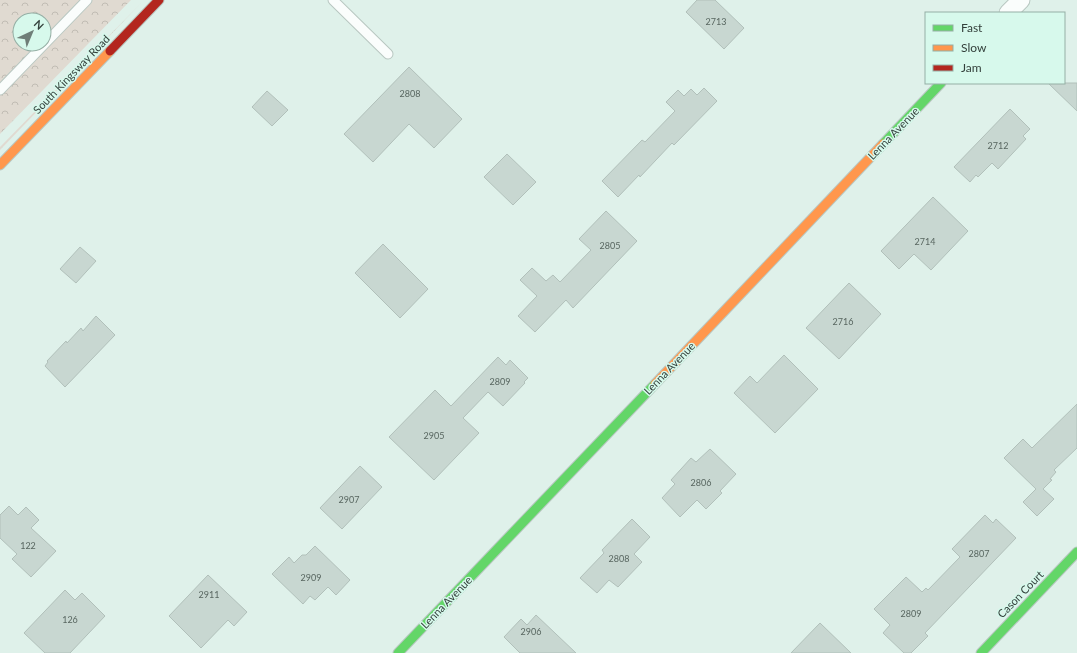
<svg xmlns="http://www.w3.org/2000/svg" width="1077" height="653" font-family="Lato,sans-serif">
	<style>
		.park { fill: url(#park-crowns); fill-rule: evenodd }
		.building { fill: #c8d7d1; stroke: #b1c0ba }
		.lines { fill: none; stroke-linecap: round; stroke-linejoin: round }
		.lane-casing { stroke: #b8c7c1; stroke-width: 11 }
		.street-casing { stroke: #b8c7c1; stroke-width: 19 }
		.fast-casing { stroke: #b8c7c1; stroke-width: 11 }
		.slow-casing { stroke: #b8c7c1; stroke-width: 11 }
		.jam-casing { stroke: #b8c7c1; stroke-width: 11 }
		.lane { stroke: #fafdfc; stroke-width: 9 }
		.street { stroke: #fafdfc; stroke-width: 17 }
		.fast { stroke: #63d668; stroke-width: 9 }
		.slow { stroke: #ff974d; stroke-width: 9 }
		.jam { stroke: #b3261e; stroke-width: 9 }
		.labels { text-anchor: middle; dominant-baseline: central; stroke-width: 3; stroke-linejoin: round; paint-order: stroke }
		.number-label { font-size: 9px; fill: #586660 }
		.street-label { font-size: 11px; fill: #33403b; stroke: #d7f9ec }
	</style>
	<defs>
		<pattern id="park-crowns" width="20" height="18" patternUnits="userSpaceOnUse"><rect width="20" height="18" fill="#e0dad1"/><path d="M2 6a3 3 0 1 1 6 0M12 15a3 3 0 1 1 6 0" fill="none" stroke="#c1bcb4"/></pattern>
	</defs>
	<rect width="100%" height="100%" fill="#dff1ea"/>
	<!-- park -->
	<g class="park">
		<path d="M 0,0 L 131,0 L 0,134 ZM 20,20 L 44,20 L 44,44 L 20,44 Z"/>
		<path d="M 144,0 L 0,150 L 0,147 Z"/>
	</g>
	<!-- building -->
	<g class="building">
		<path d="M 697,0 L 715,0 L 744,28 L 724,49 L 686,12 Z"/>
		<path d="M 409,67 L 462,119 L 434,148 L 409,124 L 373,162 L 344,134 Z"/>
		<path d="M 1048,83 L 1077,83 L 1077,111 Z"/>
		<path d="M 704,88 L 717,101 L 674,145 L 672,143 L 640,177 L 639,175 L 618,197 L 602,181 L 642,140 L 645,142 L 675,111 L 666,102 L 678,90 L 684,96 L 691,89 L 697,95 Z"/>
		<path d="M 267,91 L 288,110 L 272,126 L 252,107 Z"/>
		<path d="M 1010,109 L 1030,129 L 1023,136 L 1026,139 L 998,169 L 992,163 L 978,177 L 976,175 L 970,182 L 954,167 Z"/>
		<path d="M 507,154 L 536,182 L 513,205 L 484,177 Z"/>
		<path d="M 933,197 L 968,231 L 931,270 L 914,254 L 899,269 L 881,251 Z"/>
		<path d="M 606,211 L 637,241 L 573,308 L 566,300 L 535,332 L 518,316 L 537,296 L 520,280 L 532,268 L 546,281 L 553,275 L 560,282 L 591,250 L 579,239 Z"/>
		<path d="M 383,244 L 428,289 L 400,318 L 355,273 Z"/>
		<path d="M 80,247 L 96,261 L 76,283 L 60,269 Z"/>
		<path d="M 849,283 L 881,314 L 839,359 L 806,328 Z"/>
		<path d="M 96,316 L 115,335 L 65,387 L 45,366 L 48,362 L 47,361 L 66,341 L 67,343 L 81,328 L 83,331 Z"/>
		<path d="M 784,355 L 818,389 L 775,433 L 734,393 L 750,376 L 757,383 Z"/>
		<path d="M 498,357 L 506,365 L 510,360 L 528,378 L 524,382 L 525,383 L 503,406 L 488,392 L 463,418 L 479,433 L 434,480 L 389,437 L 435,390 L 451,406 Z"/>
		<path d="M 1077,404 L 1077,448 L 1054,470 L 1056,472 L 1050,479 L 1052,480 L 1043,489 L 1054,499 L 1037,516 L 1023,502 L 1036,489 L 1004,458 L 1023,439 L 1032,448 Z"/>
		<path d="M 710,449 L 736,474 L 720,491 L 722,493 L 706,509 L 697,500 L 680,517 L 662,498 L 675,484 L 671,480 L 691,458 L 696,462 Z"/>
		<path d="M 360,466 L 382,487 L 342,529 L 320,508 Z"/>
		<path d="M 9,506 L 18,515 L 26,507 L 39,520 L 31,528 L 56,551 L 31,577 L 12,559 L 17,554 L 0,538 L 0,515 Z"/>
		<path d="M 985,515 L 993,523 L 996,519 L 1016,538 L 925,633 L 928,636 L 911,653 L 904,653 L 883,633 L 890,625 L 874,609 L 906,577 L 922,592 L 926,588 L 928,590 L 960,557 L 952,549 Z"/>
		<path d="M 632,519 L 650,537 L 634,554 L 642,562 L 618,587 L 609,580 L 597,593 L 580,578 L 604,553 L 602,550 Z"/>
		<path d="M 315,546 L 350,580 L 336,595 L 328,587 L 315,600 L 310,596 L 303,604 L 272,574 L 289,557 L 294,563 L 302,555 L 306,555 Z"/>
		<path d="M 208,575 L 247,612 L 234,626 L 228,620 L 201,648 L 169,616 Z"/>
		<path d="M 65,590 L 75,600 L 82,593 L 105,616 L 70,653 L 45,653 L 24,633 Z"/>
		<path d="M 536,615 L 576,653 L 520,653 L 504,637 L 521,619 L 527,625 Z"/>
		<path d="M 820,623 L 851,653 L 791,653 Z"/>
	</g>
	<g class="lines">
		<defs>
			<g id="lane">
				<path d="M 333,0 L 388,54"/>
				<path d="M 0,90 L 87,0"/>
			</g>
			<path id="street" d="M 1008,13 L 1021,0"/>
			<g id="fast">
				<path d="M 883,144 L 941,83"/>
				<path d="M 398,653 L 655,384"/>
				<path d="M 981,653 L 1077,552"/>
			</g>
			<g id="slow">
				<path d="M 0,165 L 110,51"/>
				<path d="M 655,384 L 883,144"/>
			</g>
			<path id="jam" d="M 110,51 L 159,0"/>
		</defs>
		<!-- lane casing -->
		<use href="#lane" class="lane-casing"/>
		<!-- street casing -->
		<use href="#street" class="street-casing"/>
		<!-- fast casing -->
		<use href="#fast" class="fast-casing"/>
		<!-- slow casing -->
		<use href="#slow" class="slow-casing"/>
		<!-- jam casing -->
		<use href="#jam" class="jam-casing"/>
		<!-- lane -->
		<use href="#lane" class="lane"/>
		<!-- street -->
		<use href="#street" class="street"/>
		<!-- fast -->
		<use href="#fast" class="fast"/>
		<!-- slow -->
		<use href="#slow" class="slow"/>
		<!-- jam -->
		<use href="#jam" class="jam"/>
	</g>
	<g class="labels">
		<!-- number labels -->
		<g class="number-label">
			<text x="716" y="21">2713</text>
			<text x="410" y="93">2808</text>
			<text x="998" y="145">2712</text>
			<text x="925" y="241">2714</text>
			<text x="610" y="245">2805</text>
			<text x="843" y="321">2716</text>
			<text x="500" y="381">2809</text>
			<text x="434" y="435">2905</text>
			<text x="701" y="482">2806</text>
			<text x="349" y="499">2907</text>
			<text x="28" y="545">122</text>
			<text x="979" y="553">2807</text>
			<text x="619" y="558">2808</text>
			<text x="311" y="577">2909</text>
			<text x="209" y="594">2911</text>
			<text x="911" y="613">2809</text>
			<text x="70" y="619">126</text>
			<text x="531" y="631">2906</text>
		</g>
		<!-- street labels -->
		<g class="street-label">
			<text transform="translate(71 74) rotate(-46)">South Kingsway Road</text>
			<text transform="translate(893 133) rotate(-46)">Lenna Avenue</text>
			<text transform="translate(669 368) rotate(-46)">Lenna Avenue</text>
			<text transform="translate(1020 594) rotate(-46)">Cason Court</text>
			<text transform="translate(446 602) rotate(-46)">Lenna Avenue</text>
		</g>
	</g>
	<!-- legend -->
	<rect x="925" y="12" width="140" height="72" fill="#d7f9ec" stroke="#95afa5"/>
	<rect x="933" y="25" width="20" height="6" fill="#63d668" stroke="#95afa5"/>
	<text x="961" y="32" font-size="12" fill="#33403b">Fast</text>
	<rect x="933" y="45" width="20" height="6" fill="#ff974d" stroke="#95afa5"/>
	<text x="961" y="52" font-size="12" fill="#33403b">Slow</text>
	<rect x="933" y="65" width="20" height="6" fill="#b3261e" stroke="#95afa5"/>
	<text x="961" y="72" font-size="12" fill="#33403b">Jam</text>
	<!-- north arrow -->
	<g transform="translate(32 32) rotate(44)"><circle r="19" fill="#d7f9ec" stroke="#95afa5"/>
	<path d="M0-3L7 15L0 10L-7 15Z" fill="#6f7e78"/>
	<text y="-6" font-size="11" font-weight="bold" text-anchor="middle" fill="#33403b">N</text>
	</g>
</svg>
